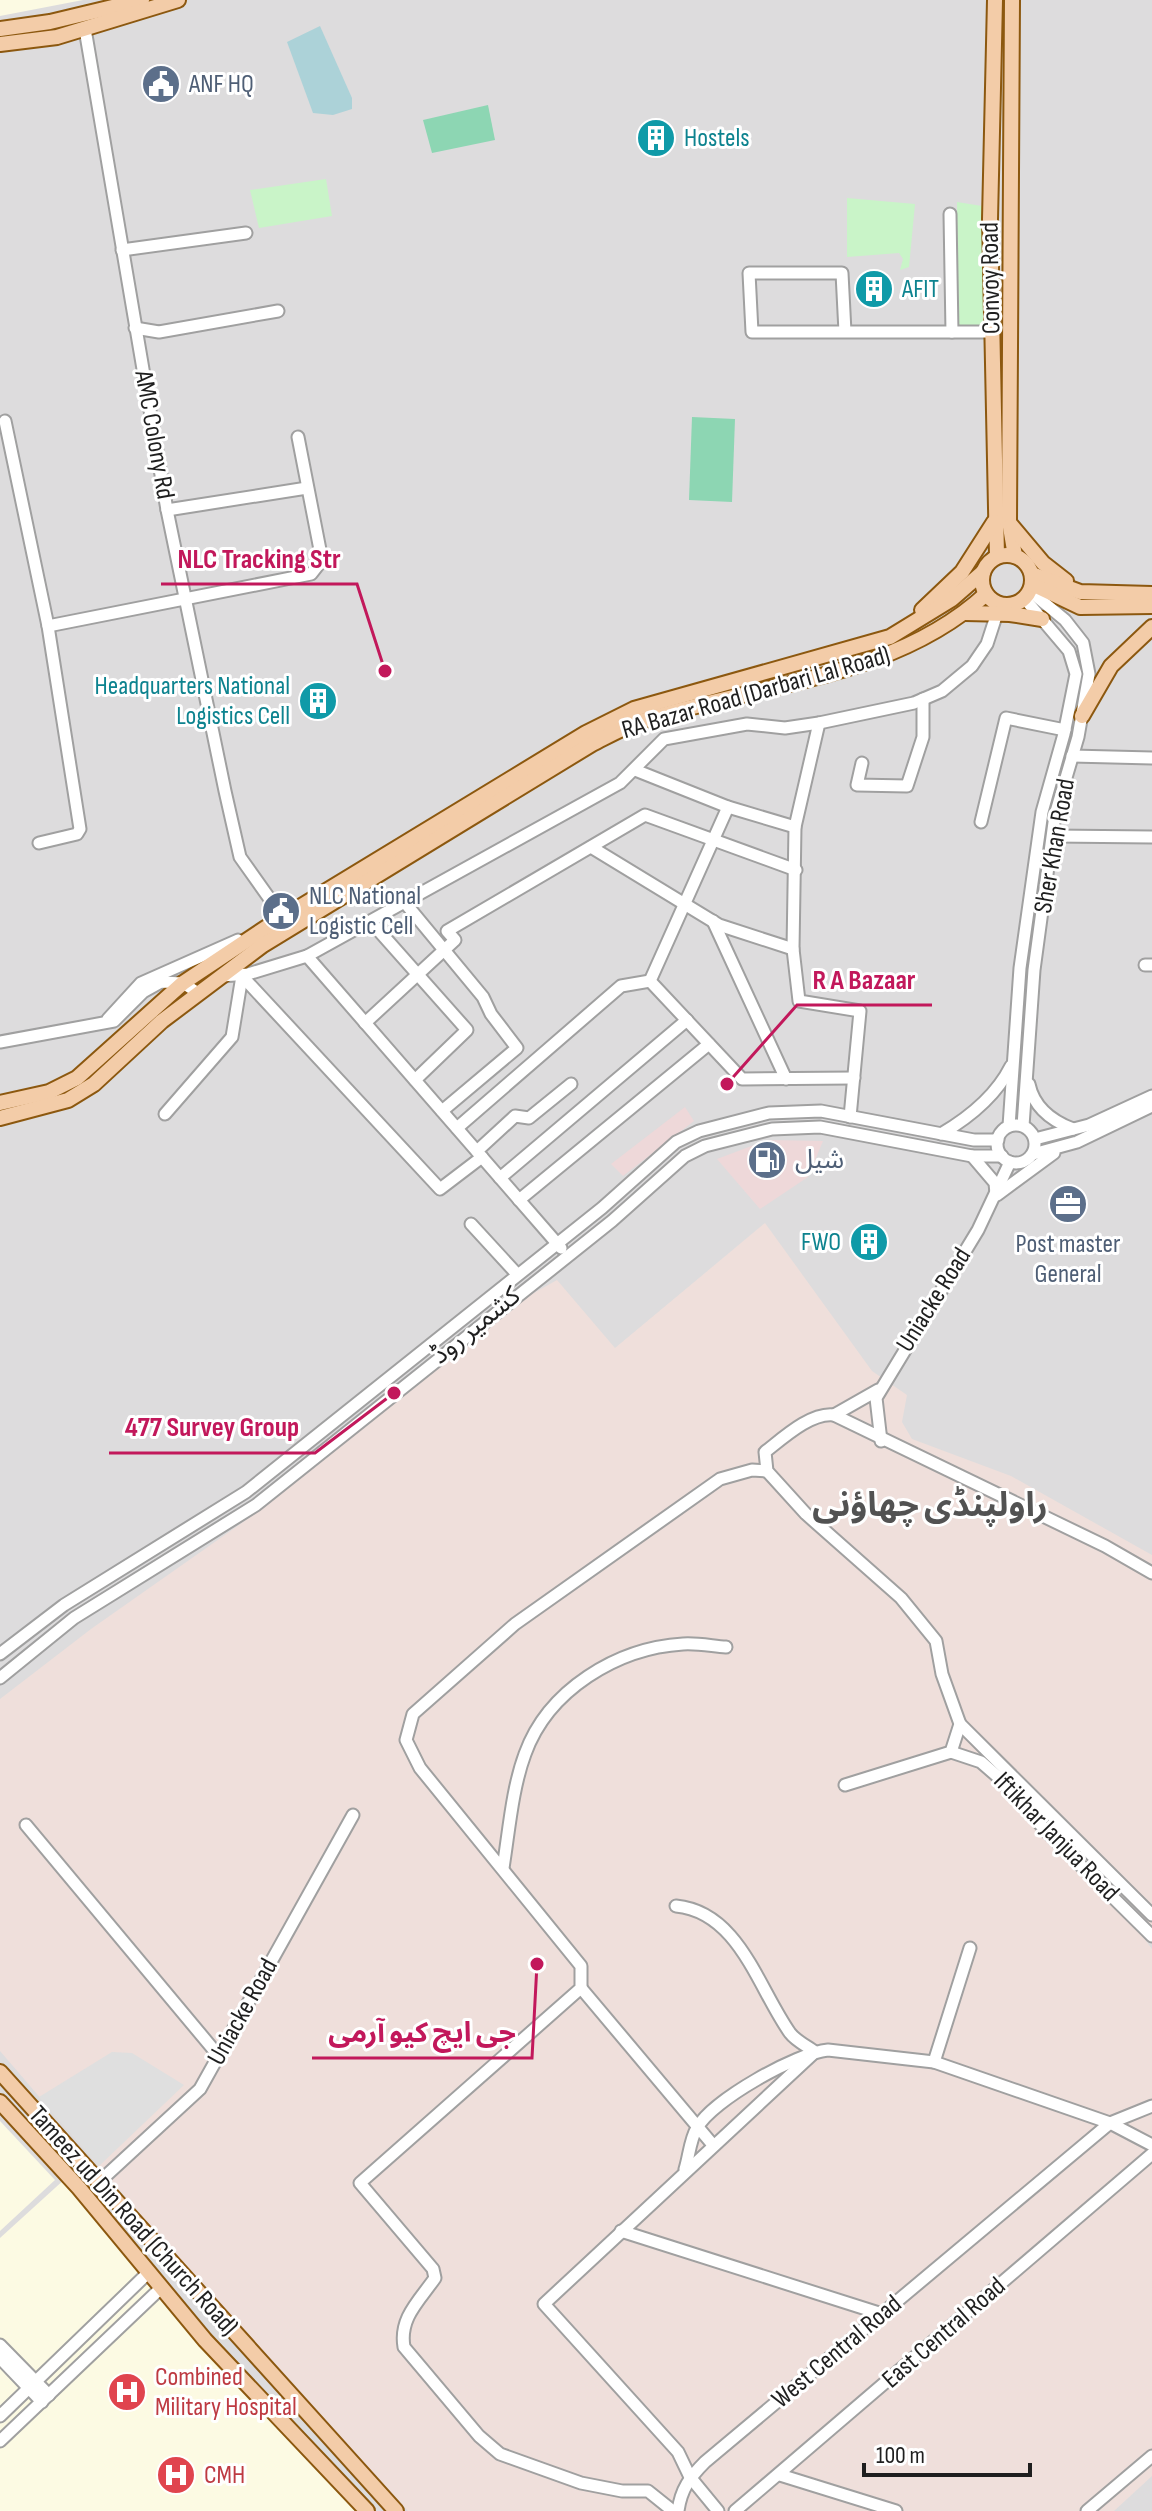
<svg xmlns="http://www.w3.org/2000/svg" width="1152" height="2511" font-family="'Sofia Sans Condensed','Noto Sans Arabic',sans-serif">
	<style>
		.residential { fill: #dddcdd }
		.commercial { fill: #eed8d9 }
		.education { fill: #fcfae3 }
		.military { fill: #efdfdb }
		.park { fill: #c9f4c8 }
		.pitch { fill: #8dd6b3 }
		.parking { fill: #dfdfdf }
		.water { fill: #acd2d8 }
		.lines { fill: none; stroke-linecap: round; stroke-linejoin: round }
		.minor-casing { stroke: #a0a0a0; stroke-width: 15 }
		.major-casing { stroke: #8c580f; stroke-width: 18 }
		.minor { stroke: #fff; stroke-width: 11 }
		.major { stroke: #f3cca8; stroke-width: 14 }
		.labels { text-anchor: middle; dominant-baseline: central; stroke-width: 6; stroke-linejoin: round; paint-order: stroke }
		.service-label { font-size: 26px; fill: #4e5e75; stroke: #fff; text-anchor: start }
		.culture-label { font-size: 26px; fill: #0d838f; stroke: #fff; text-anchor: start }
		.street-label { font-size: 26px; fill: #1f1f1f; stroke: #fff }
		.health-label { font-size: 26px; fill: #be3a42; stroke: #fff; text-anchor: start }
		.district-label { font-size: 34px; font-weight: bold; fill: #525252; stroke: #fff }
		.leader { fill: none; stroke: #c2185b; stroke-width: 3 }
		.callout-dot { fill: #c2185b; stroke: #fff; stroke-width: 3 }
		.callout-label { font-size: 28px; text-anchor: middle; font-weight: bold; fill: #c2185b; stroke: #fff; stroke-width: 6; stroke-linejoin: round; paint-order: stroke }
	</style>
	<rect width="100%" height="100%" fill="#efece7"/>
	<!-- residential -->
	<rect class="residential" x="0" y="0" width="1152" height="2511"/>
	<!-- commercial -->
	<g class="commercial">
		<path d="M 685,1107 L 694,1121 L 623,1176 L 611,1164 Z"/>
		<path d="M 767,1140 L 823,1141 L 808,1177 L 760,1209 L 717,1159 Z"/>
	</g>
	<!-- education -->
	<g class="education">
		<path d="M 0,0 L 83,0 L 0,16 Z"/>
		<path d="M 0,2121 L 55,2180 L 0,2231 Z"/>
		<path d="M 66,2178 L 361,2511 L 0,2511 L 0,2238 Z"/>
	</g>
	<!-- military -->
	<path class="military" d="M 765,1223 L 872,1371 L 907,1395 L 902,1422 L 912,1439 L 1011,1476 L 1152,1555 L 1152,1925 L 1141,1934 L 1152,1949 L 1152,2476 L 1114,2511 L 408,2511 L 213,2299 L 0,2051 L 0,1699 L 91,1629 L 266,1506 L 532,1294 L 557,1280 L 615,1348 Z"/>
	<!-- park -->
	<g class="park">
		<path d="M 326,179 L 332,216 L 259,228 L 250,190 Z"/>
		<path d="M 847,198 L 915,204 L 909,267 L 900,270 L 903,259 L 899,253 L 847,257 Z"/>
		<path d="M 957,202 L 982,206 L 985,330 L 957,332 Z"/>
	</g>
	<!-- pitch -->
	<g class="pitch">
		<path d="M 488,105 L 495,140 L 432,153 L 423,120 Z"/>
		<path d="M 692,417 L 735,419 L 732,502 L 689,500 Z"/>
	</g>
	<!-- parking -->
	<path class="parking" d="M 112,2052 L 132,2053 L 184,2085 L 99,2166 L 39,2097 Z"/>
	<!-- water -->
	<path class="water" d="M 320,26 L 352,98 L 352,109 L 333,115 L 313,113 L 287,42 Z"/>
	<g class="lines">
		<defs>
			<g id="minor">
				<path d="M 85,29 L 167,510 L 225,791 L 240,857 L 284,919"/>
				<path d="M 950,214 L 952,332"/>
				<path d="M 122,250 L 246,233"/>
				<path d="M 135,328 L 159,332 L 278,311"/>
				<path d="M 845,332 L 842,273 L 749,273 L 752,332 L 991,332"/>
				<path d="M 5,421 L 48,626 L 80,829 L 77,834 L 39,843"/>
				<path d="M 167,510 L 307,488"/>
				<path d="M 48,626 L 311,574 L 322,560 L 298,437"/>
				<path d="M 819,723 L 795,827 L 793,949 L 799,1001 L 860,1011 L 850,1117"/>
				<path d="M 1072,756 L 1152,758"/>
				<path d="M 862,763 L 857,785 L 907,786 L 923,737 L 923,699"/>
				<path d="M 635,770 L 728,807 L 795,827"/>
				<path d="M 728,807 L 650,981 L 742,1079 L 854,1078"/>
				<path d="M 981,822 L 1006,718 L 1065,730"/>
				<path d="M 1053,836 L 1152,837"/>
				<path d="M 591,847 L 719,925 L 793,949"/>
				<path d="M 406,904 L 483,997 L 491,1014 L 517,1048 L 442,1111"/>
				<path d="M 713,921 L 786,1079"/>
				<path d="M 372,923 L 467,1030 L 415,1080"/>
				<path d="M 307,956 L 620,783 L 664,739 L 747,724 L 785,728 L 819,723 L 914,703 L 942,691 L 972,666 L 987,644 L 1000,604"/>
				<path d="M 1145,965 L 1152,965"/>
				<path d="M 222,976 L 248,974 L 307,956 L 561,1248"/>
				<path d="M 242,976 L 440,1189 L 482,1157"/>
				<path d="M 108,1019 L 141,983 L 238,940"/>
				<path d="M 365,1023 L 455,940 L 447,931 L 645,815 L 796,870"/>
				<path d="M 0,1042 L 114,1021 L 143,992 L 161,982 L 183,983 L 198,993"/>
				<path d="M 1029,1084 C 1034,1108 1052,1121 1073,1129"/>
				<path d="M 165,1114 L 232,1037 L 242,976"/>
				<circle cx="1016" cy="1144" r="19"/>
				<path d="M 1009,1126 L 1020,968 L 1042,812 L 1064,734 L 1076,674 L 1069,651 L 1024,598"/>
				<path d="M 1023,1126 L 1034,970 L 1055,815 L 1078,737 L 1089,674 L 1083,643 L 1065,620 L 1030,591"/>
				<path d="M 457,1128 L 621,986 L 650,981"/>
				<path d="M 941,1134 C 970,1117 996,1096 1011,1066"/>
				<path d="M 1035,1139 L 1089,1125 L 1152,1096"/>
				<path d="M 477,1151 L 515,1116 L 529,1118 L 571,1084"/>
				<path d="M 1033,1154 L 1077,1142 L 1152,1106"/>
				<path d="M 972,1156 L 995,1183 L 996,1194"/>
				<path d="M 500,1178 L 687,1020"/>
				<path d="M 997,1195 L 1054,1153"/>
				<path d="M 519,1200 L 709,1044"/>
				<path d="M 471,1224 L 516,1273"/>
				<path d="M 834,1415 L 878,1390"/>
				<path d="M 881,1441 L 876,1398 L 978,1230 L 1010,1162"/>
				<path d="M 0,1654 L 64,1605 L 246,1492 L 602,1208 L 676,1142 L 699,1131 L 769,1113 L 821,1111 L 974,1140 L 998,1140"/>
				<path d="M 0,1678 L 74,1618 L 256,1505 L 612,1221 L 685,1156 L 705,1146 L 772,1129 L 820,1127 L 972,1156 L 1002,1156"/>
				<path d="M 960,1724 L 1152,1915"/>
				<path d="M 951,1752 L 981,1762 L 997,1776 L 1048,1833 L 1152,1936"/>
				<path d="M 845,1785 L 951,1752 L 960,1724 L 942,1674 L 936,1641 L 901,1598 L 806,1514 L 767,1471 L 765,1452 C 783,1438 811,1412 834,1415 L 1105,1546 L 1152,1573"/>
				<path d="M 26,1825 L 218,2055"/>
				<path d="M 503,1868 C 509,1831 512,1789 525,1754 C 548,1690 617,1648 683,1644 C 697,1643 712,1646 726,1647"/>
				<path d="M 676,1906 C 739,1912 758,1988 790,2033 C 796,2041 807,2046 815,2052"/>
				<path d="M 581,1988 L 713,2145"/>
				<path d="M 934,2062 L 970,1948"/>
				<path d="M 685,2169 C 689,2157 690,2139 697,2128 C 712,2100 797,2053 828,2050 L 934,2062 L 1110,2123 L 1152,2145"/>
				<path d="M 98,2183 L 200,2089 L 353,1815"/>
				<path d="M 621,2231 L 882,2314"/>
				<path d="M 0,2345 L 49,2395"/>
				<path d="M 0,2358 L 42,2402"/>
				<path d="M 0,2416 L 149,2272"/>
				<path d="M 0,2441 L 162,2287"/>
				<path d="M 780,2475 L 896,2511"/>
				<path d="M 673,2511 L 648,2491 L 622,2491 L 581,2483 L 500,2454 L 479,2436 L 404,2347 C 399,2318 419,2301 435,2278 L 433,2269 L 360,2183 L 581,1988 L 581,1966 L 420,1768 L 406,1740 L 413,1714 L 515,1624 L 720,1479 L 752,1470 L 767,1471"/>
				<path d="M 678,2511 C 681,2489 690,2477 705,2462 L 1110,2123 L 1152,2106"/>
				<path d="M 718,2511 L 690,2477 L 678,2452 L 544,2304 L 815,2052"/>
				<path d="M 735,2511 L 1152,2154"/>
				<path d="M 1087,2511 L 1152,2456"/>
			</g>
			<g id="major">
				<path d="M 995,0 L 990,219 L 997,556"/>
				<path d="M 1012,0 L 1009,521 L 1015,556"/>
				<path d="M 0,29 L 50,22 L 142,0"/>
				<path d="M 0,44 L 57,37 L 178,0"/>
				<path d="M 1011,525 L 1043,563 L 1066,581"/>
				<circle cx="1007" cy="580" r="25"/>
				<path d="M 1032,574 L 1080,592 L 1152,594"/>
				<path d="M 1032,584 L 1080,607 L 1152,606"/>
				<path d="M 922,610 L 962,572 L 994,522"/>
				<path d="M 965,613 L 1010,614 L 1042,619"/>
				<path d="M 1082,716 L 1111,666 L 1152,627"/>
				<path d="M 0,1103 L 49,1092 L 77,1078 L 183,983 L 267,927 L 586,733 L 634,709 L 890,637 L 952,599 L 983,572"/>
				<path d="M 0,1118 L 68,1100 L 94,1084 L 162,1021 L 263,945 L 592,744 C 608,736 625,726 642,721 C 757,684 894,679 986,594"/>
				<path d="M 0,2072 L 396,2511"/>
				<path d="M 0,2102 L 79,2188 L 205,2340 L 367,2511"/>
			</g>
		</defs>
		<!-- minor casing -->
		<use href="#minor" class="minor-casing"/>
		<!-- major casing -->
		<use href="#major" class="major-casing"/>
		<!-- minor -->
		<use href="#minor" class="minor"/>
		<!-- major -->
		<use href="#major" class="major"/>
	</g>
	<!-- icons -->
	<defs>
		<symbol id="civic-disc" viewBox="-11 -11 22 22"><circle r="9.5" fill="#5c6f8a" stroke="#fff"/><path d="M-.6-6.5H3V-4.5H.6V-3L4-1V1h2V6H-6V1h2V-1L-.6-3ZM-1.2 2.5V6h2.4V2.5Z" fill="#fff"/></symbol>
		<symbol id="building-disc" viewBox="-11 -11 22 22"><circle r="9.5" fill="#0f9aa8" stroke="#fff"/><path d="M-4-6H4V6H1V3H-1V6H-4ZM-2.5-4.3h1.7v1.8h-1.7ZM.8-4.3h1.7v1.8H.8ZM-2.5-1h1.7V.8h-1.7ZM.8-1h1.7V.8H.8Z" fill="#fff"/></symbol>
		<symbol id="fuel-disc" viewBox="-11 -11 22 22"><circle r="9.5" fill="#5c6f8a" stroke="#fff"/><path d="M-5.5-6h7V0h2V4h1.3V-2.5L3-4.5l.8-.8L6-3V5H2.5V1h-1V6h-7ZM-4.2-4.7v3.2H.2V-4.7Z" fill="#fff"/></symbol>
		<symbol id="office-disc" viewBox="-11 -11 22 22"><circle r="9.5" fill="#5c6f8a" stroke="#fff"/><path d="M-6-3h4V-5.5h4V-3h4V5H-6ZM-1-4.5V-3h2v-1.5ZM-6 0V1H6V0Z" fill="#fff"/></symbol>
		<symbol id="hospital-disc" viewBox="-11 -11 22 22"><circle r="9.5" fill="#e0444e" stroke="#fff"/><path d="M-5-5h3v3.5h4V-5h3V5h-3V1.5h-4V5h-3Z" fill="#fff"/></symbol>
	</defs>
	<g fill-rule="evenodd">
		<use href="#civic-disc" x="139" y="62" width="44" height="44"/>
		<use href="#building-disc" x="634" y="116" width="44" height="44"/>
		<use href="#building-disc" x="852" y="267" width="44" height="44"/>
		<use href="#building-disc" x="296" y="679" width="44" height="44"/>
		<use href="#civic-disc" x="259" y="889" width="44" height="44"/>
		<use href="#fuel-disc" x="745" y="1138" width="44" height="44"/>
		<use href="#office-disc" x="1046" y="1182" width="44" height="44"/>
		<use href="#building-disc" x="847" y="1220" width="44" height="44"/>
		<use href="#hospital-disc" x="105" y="2370" width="44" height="44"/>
		<use href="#hospital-disc" x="154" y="2453" width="44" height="44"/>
	</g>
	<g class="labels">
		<!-- service labels -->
		<g class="service-label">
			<text x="189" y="84">ANF HQ</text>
			<text x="309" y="896">NLC National<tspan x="309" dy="30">Logistic Cell</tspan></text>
			<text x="795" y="1160">شیل</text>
			<text x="1068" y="1244" text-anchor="middle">Post master<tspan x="1068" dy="30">General</tspan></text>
		</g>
		<!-- culture labels -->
		<g class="culture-label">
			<text x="684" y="138">Hostels</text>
			<text x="902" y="289">AFIT</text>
			<text x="290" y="686" text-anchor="end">Headquarters National<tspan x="290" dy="30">Logistics Cell</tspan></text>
			<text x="841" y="1242" text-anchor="end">FWO</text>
		</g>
		<!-- street labels -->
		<g class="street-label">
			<text transform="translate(991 278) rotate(-91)">Convoy Road</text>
			<text transform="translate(154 435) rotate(80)">AMC Colony Rd</text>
			<text transform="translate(756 693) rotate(-16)">RA Bazar Road (Darbari Lal Road)</text>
			<text transform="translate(1055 846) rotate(-80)">Sher Khan Road</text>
			<text transform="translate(934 1300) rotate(-58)">Uniacke Road</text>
			<text transform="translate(476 1326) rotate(-39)">کشمیر روڈ</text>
			<text transform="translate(1056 1837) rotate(46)">Iftikhar Janjua Road</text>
			<text transform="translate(243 2012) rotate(-61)">Uniacke Road</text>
			<text transform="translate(133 2221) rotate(48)">Tameez ud Din Road (Church Road)</text>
			<text transform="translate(944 2333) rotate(-41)">East Central Road</text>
			<text transform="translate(837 2352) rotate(-40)">West Central Road</text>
		</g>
		<!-- health labels -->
		<g class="health-label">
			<text x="155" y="2377">Combined<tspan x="155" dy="30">Military Hospital</tspan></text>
			<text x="204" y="2475">CMH</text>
		</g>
		<!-- district labels -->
		<g class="district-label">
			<text x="930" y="1505">راولپنڈی چھاؤنی</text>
		</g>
	</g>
	<!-- callouts -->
	<path class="leader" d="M385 671L357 584H161M727 1084L797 1005H932M394 1393L315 1453H109M537 1964L532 2058H312"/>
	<g class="callout-dot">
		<circle cx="385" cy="671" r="8"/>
		<circle cx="727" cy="1084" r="8"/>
		<circle cx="394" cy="1393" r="8"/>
		<circle cx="537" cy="1964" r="8"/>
	</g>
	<g class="callout-label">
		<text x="259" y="568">NLC Tracking Str</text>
		<text x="864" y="989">R A Bazaar</text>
		<text x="212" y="1436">477 Survey Group</text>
		<text x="422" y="2042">جی ایچ کیو آرمی</text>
	</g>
	<!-- scale -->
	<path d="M864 2463v12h166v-12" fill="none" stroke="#1f1f1f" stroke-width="4"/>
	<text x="876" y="2463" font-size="24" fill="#1f1f1f" stroke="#ffffff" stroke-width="6" paint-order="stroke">100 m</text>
</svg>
